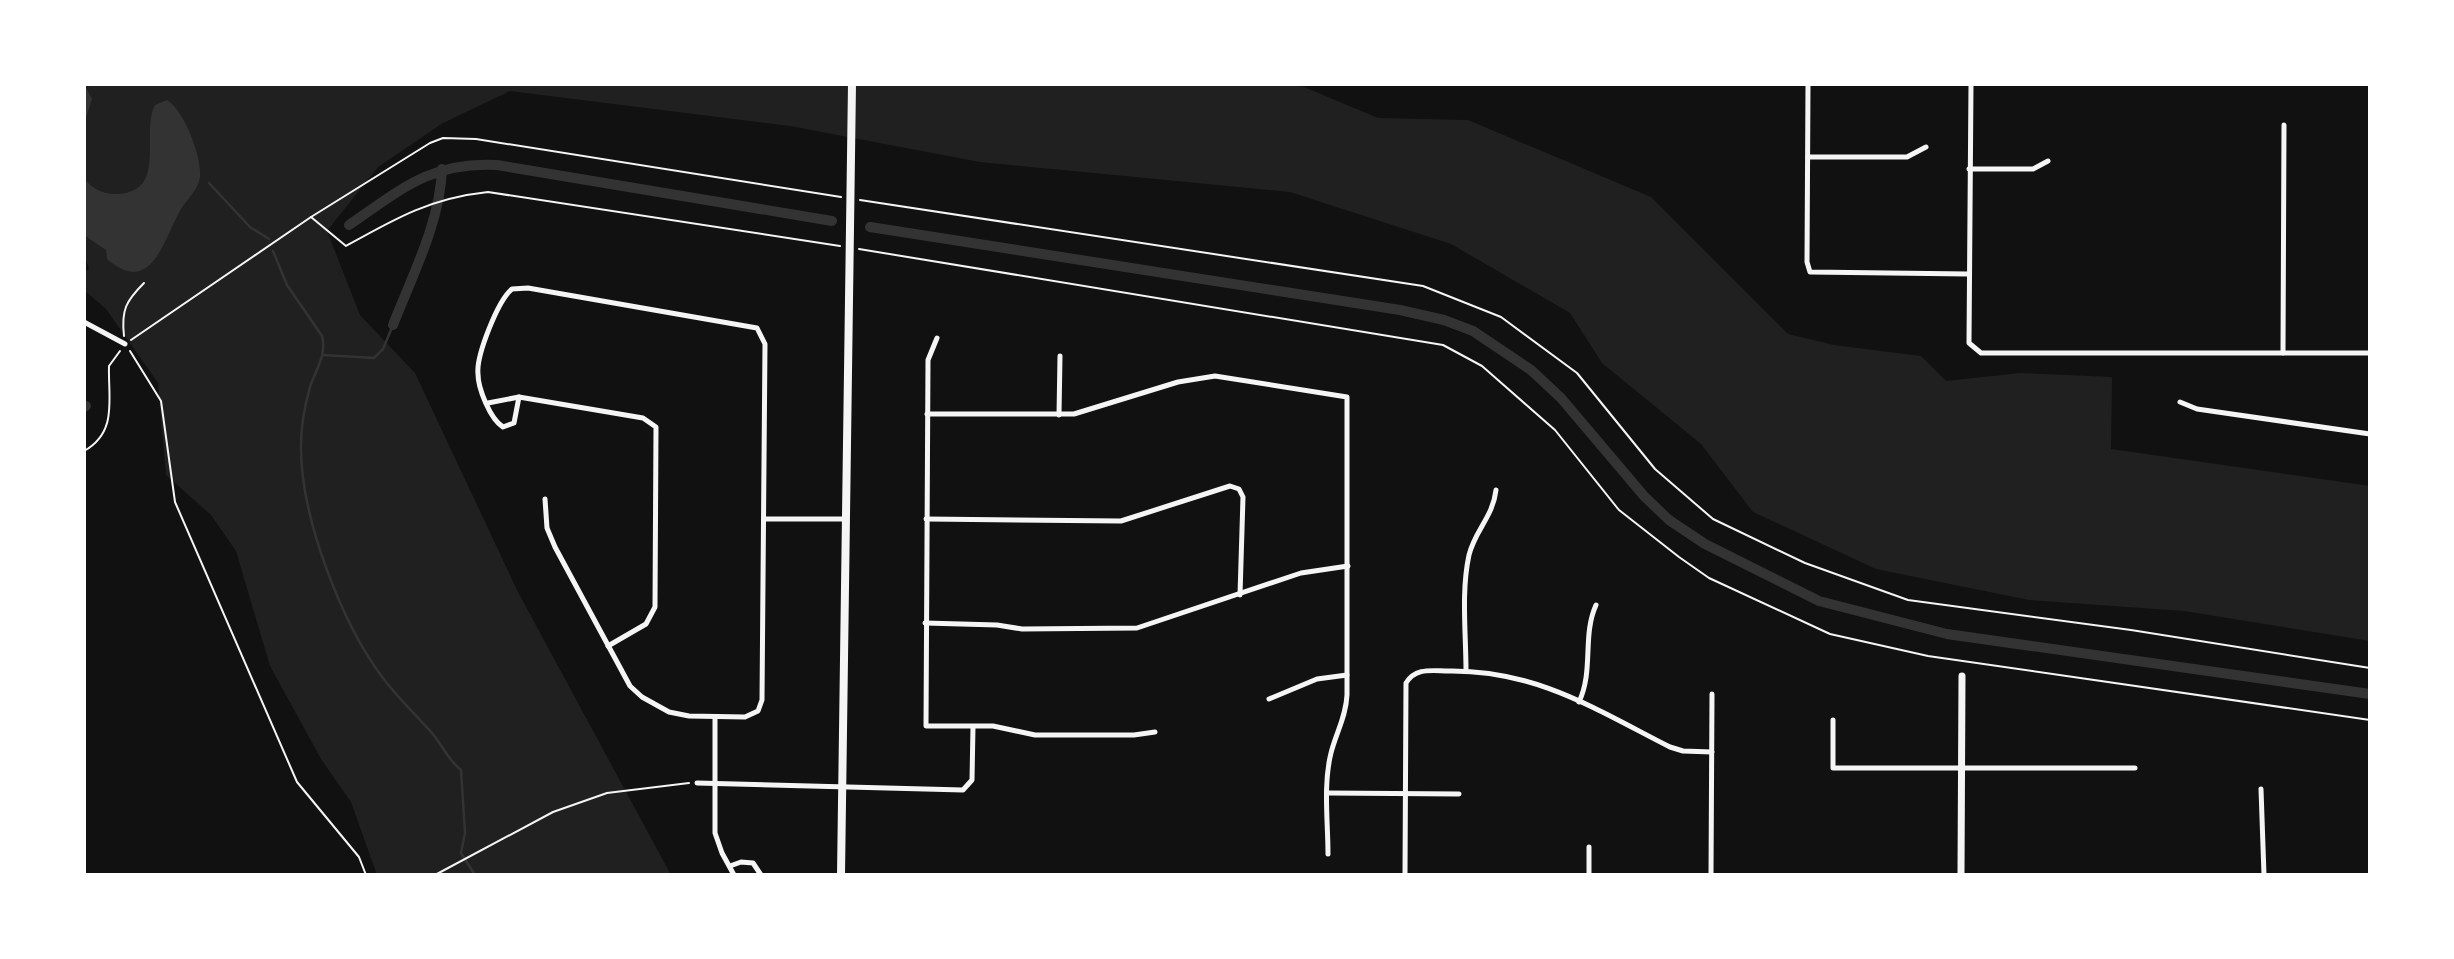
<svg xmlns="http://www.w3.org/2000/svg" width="2454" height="959" font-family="'Fira Sans Condensed',sans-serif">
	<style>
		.green { fill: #202020 }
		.water { fill: #333 }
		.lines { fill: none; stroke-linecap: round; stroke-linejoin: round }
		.stream { stroke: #333; stroke-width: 2.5 }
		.canal { stroke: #333; stroke-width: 10 }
		.path { stroke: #f5f5f5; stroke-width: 2 }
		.minor { stroke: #f5f5f5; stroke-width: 5 }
		.tertiary { stroke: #f5f5f5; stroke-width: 7 }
		.secondary { stroke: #f5f5f5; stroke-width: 8 }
	</style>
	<rect width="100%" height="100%" fill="#111"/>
	<!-- green -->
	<path class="green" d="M 84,84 L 1285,84 L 1304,87 L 1378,118 L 1468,120 L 1651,197 L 1788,334 L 1834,345 L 1921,356 L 1946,381 L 2020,373 L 2112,377 L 2111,449 L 2370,486 L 2370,641 L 2184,611 L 2029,600 L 1876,569 L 1753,512 L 1701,444 L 1602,363 L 1570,313 L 1451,244 L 1290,192 L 980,162 L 790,126 L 510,91 L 443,123 L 378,167 L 327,231 L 360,315 L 415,373 L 518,592 L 671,875 L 377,875 L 351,802 L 321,759 L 270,666 L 236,551 L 211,515 L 166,475 L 158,383 L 106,309 L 84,290 L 84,272 L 89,269 L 84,254 Z"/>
	<!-- water -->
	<g class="water">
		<path d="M 84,84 L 92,99 L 84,124 Z"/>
		<path d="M 167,100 C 184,110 202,157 200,177 C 198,190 188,198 181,209 C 164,238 152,298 107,259 L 106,250 L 84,235 L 84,179 C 93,189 104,195 118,194 C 168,191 140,133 155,105 Z"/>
	</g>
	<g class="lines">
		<!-- stream -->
		<g class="stream">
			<path d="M 209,183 L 250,227 L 269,239"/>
			<path d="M 273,251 L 287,285 L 322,336 C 327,355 316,369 310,387 C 305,405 301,425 301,445 C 300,516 342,626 386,682 C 400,700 417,716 432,733 C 443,746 448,760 461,770 L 465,833 L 461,853 L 475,875"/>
			<path d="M 323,355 L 374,358 L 383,349 L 393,325"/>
		</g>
		<!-- canal -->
		<g class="canal">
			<path d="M 349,225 C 400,190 432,161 497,165 L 832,221"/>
			<path d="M 870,227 L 1400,310 L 1444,320 L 1473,331 L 1531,370 L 1561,398 L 1644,496 L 1669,520 L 1705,544 L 1819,601 L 1947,634 L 2370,694"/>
			<path d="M 393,325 C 412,276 440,223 442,169"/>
			<path d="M 84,407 L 86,406"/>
		</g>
		<!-- path -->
		<g class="path">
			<path d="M 860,200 L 1423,286 L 1501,317 L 1577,373 L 1655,469 L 1713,519 L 1805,563 L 1908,600 L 2131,630 L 2370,668"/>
			<path d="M 311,217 L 346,246 C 396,218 431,198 488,192 L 840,246"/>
			<path d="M 859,249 L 1443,345 L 1482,366 L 1555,430 L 1619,510 L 1679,557 L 1709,578 L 1830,634 L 1928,656 L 2370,720"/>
			<path d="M 124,336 C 121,310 126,301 144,283"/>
			<path d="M 131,340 L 311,217 L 430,143 L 443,138 L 476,139 L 841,197"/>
			<path d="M 130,351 L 161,401 L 175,502 L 297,782 L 359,857 L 366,875"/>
			<path d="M 84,451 C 118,432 108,399 109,366 L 120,351"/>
			<path d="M 435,875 L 553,812 L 607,793 L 689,783"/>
		</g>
		<!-- minor -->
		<g class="minor">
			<path d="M 1808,84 L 1807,262 L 1810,272 L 1968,274"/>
			<path d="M 1971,84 L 1969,343 L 1981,353 L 2370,353"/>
			<path d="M 1808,157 L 1907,157 L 1926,147"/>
			<path d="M 1969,169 L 2033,169 L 2048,161"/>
			<path d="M 84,322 L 125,344"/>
			<path d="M 937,338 L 928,360 L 926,726 L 993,726 L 1035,735 L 1134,735 L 1155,732"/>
			<path d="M 2283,353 L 2284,125"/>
			<path d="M 519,397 L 514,423 L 503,427 C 490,419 478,388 478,374 C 476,356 498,300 512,289 L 528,288 L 757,328 L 765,344 L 762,700 L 758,711 L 745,717 L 689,716 L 669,712 L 642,697 L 630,686 L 555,547 L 547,528 L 545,499"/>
			<path d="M 2180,402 L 2197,409 L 2370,434"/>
			<path d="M 488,403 L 519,397 L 643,418 L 656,427 L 655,607 L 646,624 L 608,646"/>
			<path d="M 927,414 L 1074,414 L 1178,382 L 1215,376 L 1347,397 L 1347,695 C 1346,717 1336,733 1331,753 C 1323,785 1328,822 1328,854"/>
			<path d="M 1059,415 L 1060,356"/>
			<path d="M 764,519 L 844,519"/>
			<path d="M 926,519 L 1121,521 L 1230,486 L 1239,489 L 1243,497 L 1240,595"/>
			<path d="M 925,623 L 997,625 L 1022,629 L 1137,628 L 1301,573 L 1348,566"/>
			<path d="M 1466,671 C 1466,633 1461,592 1469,555 C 1475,530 1493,517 1496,490"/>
			<path d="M 1269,699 L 1317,679 L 1347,675"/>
			<path d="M 1579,702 C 1594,670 1582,636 1596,605"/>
			<path d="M 715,717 L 715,833 L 722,853 L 734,875"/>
			<path d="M 1833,720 L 1833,768 L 2135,768"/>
			<path d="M 697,783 L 963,790 L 972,780 L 973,727"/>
			<path d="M 2261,789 L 2264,875"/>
			<path d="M 1328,793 L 1459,794"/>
			<path d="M 730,866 L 741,862 L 753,863 L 761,875"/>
			<path d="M 1405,875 L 1406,683 C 1416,667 1432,671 1449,671 C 1536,670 1595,709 1670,747 L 1683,751 L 1712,752"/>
			<path d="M 1589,875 L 1589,847"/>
			<path d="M 1711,875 L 1712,694"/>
		</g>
		<!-- tertiary -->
		<path class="tertiary" d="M 1961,875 L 1962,676"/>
		<!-- secondary -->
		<path class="secondary" d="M 841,875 L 852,84"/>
	</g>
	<!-- border -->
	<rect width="2454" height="959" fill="none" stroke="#ffffff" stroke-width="172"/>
</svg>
